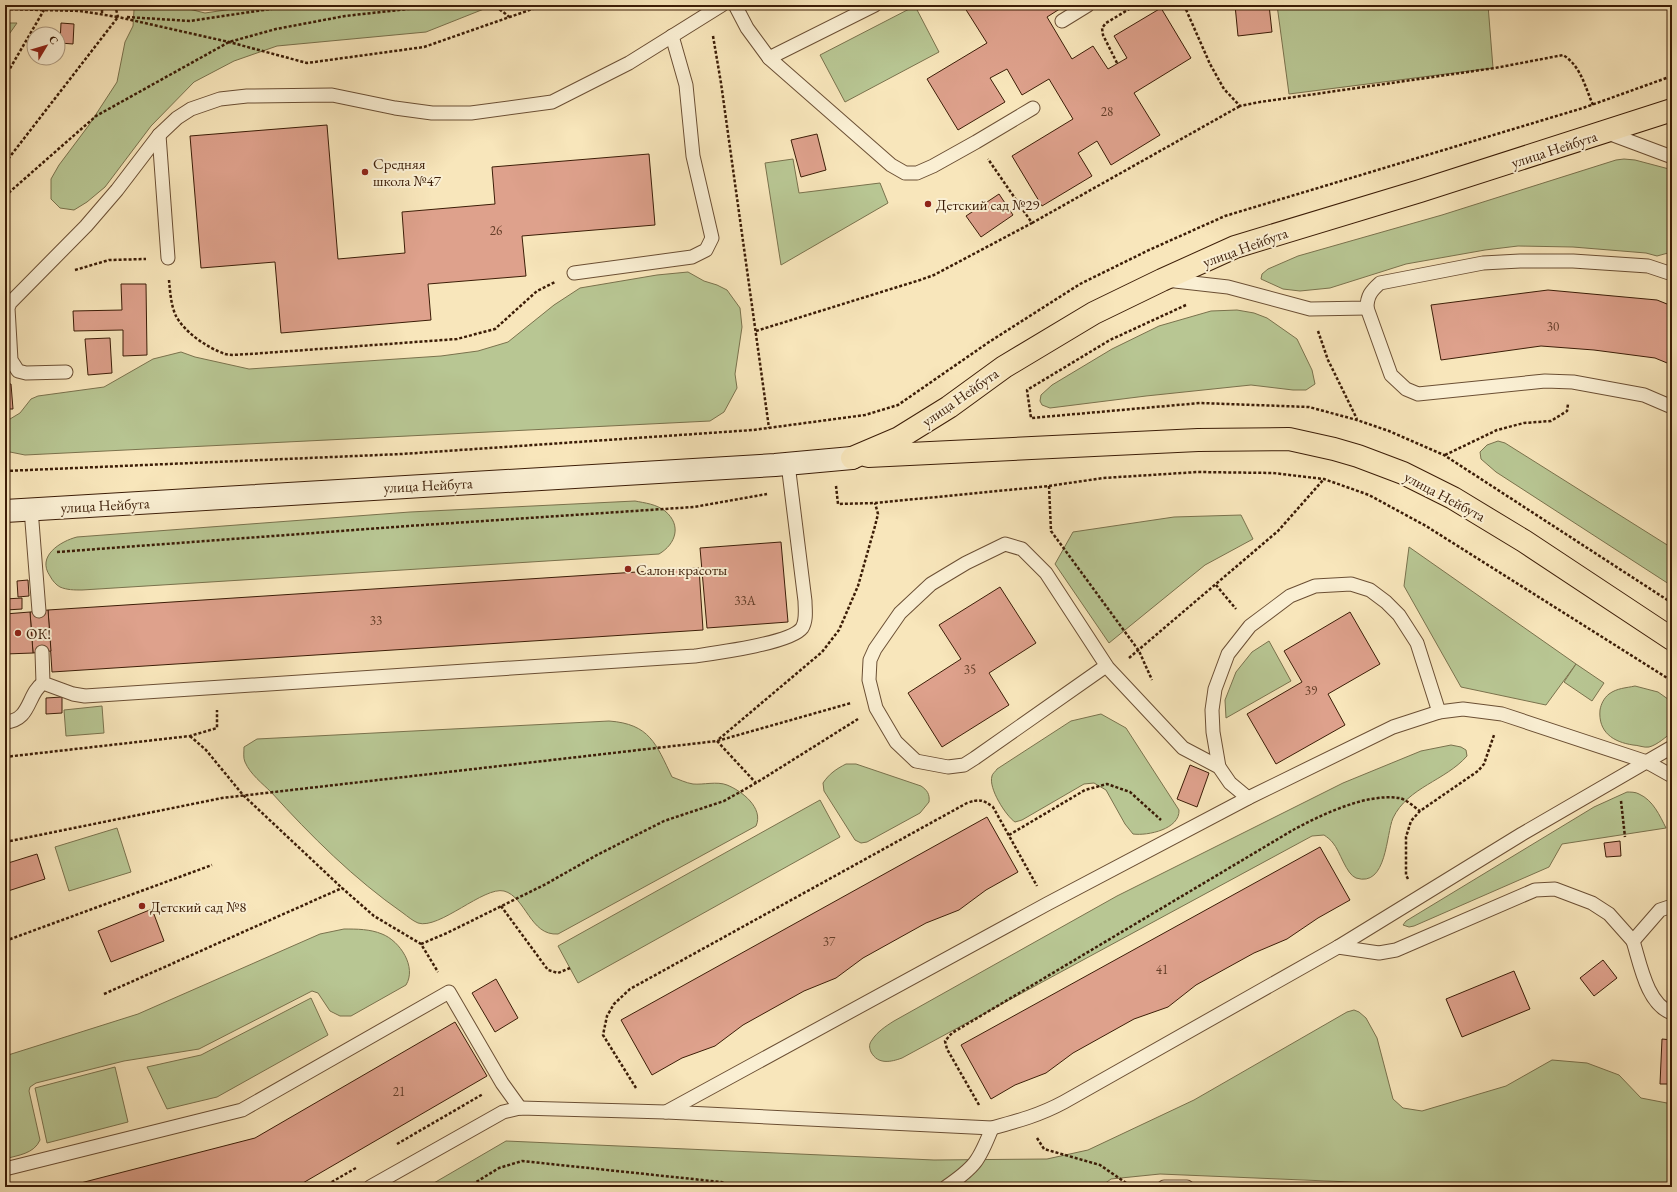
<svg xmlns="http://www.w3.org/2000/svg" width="1677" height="1192" font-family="'EB Garamond',serif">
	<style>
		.green { fill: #b8c693; stroke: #7a724d }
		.building { fill: #dea18c; stroke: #3c1d07 }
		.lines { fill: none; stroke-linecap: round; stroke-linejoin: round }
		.lane-casing { stroke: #6b4f34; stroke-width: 15 }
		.secondary-casing { stroke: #3c1d07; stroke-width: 24 }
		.primary-casing { stroke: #3c1d07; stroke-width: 24 }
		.path { stroke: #3c1d07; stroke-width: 2.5; stroke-dasharray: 3 2; stroke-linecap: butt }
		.lane { stroke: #faefd3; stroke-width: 13 }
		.secondary { stroke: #faefd3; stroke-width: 22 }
		.primary { stroke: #f8e6bb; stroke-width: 22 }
		.poi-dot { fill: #8f2418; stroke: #faefd3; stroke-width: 1.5 }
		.labels { text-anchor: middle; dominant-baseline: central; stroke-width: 4; stroke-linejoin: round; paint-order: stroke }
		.number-label { font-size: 13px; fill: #643e28 }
		.street-label { font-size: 15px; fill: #3c1d07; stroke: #faefd3 }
		.poi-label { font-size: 15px; fill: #3c1d07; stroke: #faefd3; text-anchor: start }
	</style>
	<rect width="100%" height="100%" fill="#f8e6bb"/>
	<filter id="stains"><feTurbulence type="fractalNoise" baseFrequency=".005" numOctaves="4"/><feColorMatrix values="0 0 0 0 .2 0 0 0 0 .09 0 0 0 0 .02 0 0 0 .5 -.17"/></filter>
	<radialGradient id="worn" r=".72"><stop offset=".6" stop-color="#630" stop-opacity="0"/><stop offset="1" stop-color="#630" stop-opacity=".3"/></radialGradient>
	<!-- green -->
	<g class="green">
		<path d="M 131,5 L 173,5 L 205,13 L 260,5 L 494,5 L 426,32 L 277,46 L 234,61 L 194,82 L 151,126 L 105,187 L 87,202 L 74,210 L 60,208 L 51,199 L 51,179 L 59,165 L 89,125 L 117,82 L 125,42 L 133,26 L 134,10 Z"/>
		<path d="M 1277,5 L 1488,5 L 1493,68 L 1289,94 Z"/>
		<path d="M 915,6 L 939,52 L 845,102 L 820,55 Z"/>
		<path d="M 5,23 L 17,23 L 5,40 Z"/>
		<path d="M 793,159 L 799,193 L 880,183 L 888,203 L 781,265 L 765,163 Z"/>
		<path d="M 1624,159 L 1635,160 L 1669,169 L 1672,173 L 1672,244 L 1668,253 L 1657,256 L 1646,253 L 1573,247 L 1518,246 L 1485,250 L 1406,264 L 1330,288 L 1300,291 L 1283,289 L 1261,279 L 1262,274 L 1268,269 L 1298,256 L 1442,215 L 1616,160 Z"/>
		<path d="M 688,272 L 704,281 L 717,285 L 727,290 L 740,308 L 742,327 L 735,374 L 737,388 L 724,412 L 710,421 L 25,455 L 5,451 L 5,422 L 20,413 L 31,399 L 38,396 L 104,387 L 153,359 L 181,352 L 195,357 L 249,369 L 441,356 L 478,351 L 508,342 L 554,305 L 580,288 L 657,275 Z"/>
		<path d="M 1237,310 L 1254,313 L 1267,318 L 1297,339 L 1312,370 L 1315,384 L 1306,390 L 1293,390 L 1251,385 L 1146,396 L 1050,408 L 1042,405 L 1040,401 L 1041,395 L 1052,385 L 1112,349 L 1159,326 L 1211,311 Z"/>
		<path d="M 1498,441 L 1505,443 L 1672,548 L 1672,586 L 1496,472 L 1481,459 L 1480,452 L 1487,445 Z"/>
		<path d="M 635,501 C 645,503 656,504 665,511 C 682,525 676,544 659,554 L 82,590 C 74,590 67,590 60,587 C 56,585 52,580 50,576 C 36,556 61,541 77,537 L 410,512 Z"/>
		<path d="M 1241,515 L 1253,539 L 1205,565 L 1109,643 L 1055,564 L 1073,532 L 1174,517 Z"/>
		<path d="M 1409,547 L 1576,664 L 1546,705 L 1461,687 L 1404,586 Z"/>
		<path d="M 1269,641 L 1291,681 L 1226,718 L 1225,700 L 1236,672 L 1252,652 Z"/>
		<path d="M 1576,664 L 1604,683 L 1592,701 L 1564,682 Z"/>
		<path d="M 1635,686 L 1658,692 L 1672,702 L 1672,732 C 1666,737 1657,745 1649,747 C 1644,748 1638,745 1633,745 C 1613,742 1598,732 1600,710 C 1601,704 1604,698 1609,694 C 1617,688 1626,688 1635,686 Z"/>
		<path d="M 102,706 L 104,733 L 66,736 L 64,710 Z"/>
		<path d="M 1101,714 L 1126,728 L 1179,810 C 1180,829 1148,836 1133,834 L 1125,824 L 1106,790 L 1094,783 L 1084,784 L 1022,820 L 1015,822 C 1006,816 988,788 992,776 C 992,774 996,771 997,769 L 1071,721 Z"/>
		<path d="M 609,721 C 650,724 656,744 672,777 C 678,779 686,783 693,784 C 703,785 717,781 727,785 C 742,791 764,808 756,826 L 558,934 C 530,936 526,897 504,891 C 484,886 439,930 418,923 C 413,921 407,916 403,913 C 354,879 311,836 271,792 C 263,784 250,774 245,762 C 243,758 244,752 244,747 L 257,739 Z"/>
		<path d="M 1451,745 L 1461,747 L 1466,750 L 1467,756 C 1445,781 1408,787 1393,818 C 1386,834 1387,888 1356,878 C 1346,874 1340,851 1333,843 C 1331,840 1327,837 1324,835 L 1312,836 L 902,1058 C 891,1062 878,1065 871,1052 C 869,1047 869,1044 872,1040 C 877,1032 886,1026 894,1021 L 1117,896 L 1343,783 L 1421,751 Z"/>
		<path d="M 846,764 L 856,764 L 921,786 C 927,790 930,794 929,802 L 920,813 L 867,842 L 861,843 L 855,840 L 824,791 L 823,783 C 829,774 836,769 846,764 Z"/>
		<path d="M 1627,792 C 1630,792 1636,792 1639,794 C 1653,800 1660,816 1666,828 L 1562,844 L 1549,867 L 1414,926 L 1409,927 L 1403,925 L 1406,921 L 1594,807 Z"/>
		<path d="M 820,800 L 840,837 L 578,983 L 558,946 Z"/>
		<path d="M 117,828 L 131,872 L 69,891 L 55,847 Z"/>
		<path d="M 344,929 C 357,929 370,929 382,934 C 400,941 417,967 406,985 L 351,1016 L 340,1016 L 330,1011 L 318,993 L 312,991 L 199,1049 L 124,1061 L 36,1083 L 30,1087 L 29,1091 L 40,1140 C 34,1154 18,1155 5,1159 L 5,1056 L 138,1014 L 320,934 Z"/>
		<path d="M 311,998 L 328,1035 L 217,1097 L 167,1109 L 147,1067 L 201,1055 Z"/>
		<path d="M 1354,1010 L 1359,1012 L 1366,1018 L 1377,1038 L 1393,1099 L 1403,1108 L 1422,1111 L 1506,1086 L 1552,1060 L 1587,1063 L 1619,1075 L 1641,1098 L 1672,1104 L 1672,1187 L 1470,1187 L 1160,1174 L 1111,1179 L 1100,1187 L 427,1187 L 506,1141 L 934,1160 L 1047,1159 L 1088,1150 L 1194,1100 L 1347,1012 Z"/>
		<path d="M 115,1067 L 128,1122 L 47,1143 L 35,1088 Z"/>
	</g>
	<!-- building -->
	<g class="building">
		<path d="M 963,5 L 1066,5 L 1047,17 L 1072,59 L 1093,46 L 1108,69 L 1127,58 L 1114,36 L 1161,8 L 1191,58 L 1134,93 L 1160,135 L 1111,165 L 1097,141 L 1078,153 L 1092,176 L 1042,206 L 1012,156 L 1073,119 L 1049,79 L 1022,95 L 1007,69 L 990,78 L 1005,102 L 958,130 L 927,79 L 987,43 Z"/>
		<path d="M 1235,5 L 1269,5 L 1272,32 L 1238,36 Z"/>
		<path d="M 1494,5 L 1524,5 L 1494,8 Z"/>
		<path d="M 61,23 L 74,24 L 73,44 L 60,43 Z"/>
		<path d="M 327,125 L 338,259 L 405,253 L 402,212 L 495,204 L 492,167 L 649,154 L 655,225 L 522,236 L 526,276 L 428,284 L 431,320 L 281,333 L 275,262 L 201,268 L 190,136 Z"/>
		<path d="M 817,134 L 826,170 L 801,177 L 791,140 Z"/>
		<path d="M 999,194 L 1013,215 L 981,237 L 966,216 Z"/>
		<path d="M 121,284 L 146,284 L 147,355 L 123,356 L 123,330 L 74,331 L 73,311 L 122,310 Z"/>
		<path d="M 1548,290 L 1657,300 L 1672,306 L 1672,365 L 1655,358 L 1594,350 L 1541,346 L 1441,360 L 1431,305 Z"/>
		<path d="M 110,338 L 112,373 L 88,375 L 85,339 Z"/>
		<path d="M 5,384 L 11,384 L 13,409 L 5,409 Z"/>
		<path d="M 781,542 L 788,622 L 707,628 L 700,548 Z"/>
		<path d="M 699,568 L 703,630 L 52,672 L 48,610 Z"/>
		<path d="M 28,580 L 29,596 L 18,597 L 17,581 Z"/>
		<path d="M 1000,587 L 1036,643 L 989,673 L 1009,705 L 942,747 L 908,693 L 961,659 L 939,625 Z"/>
		<path d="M 22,598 L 22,609 L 6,610 L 5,599 Z"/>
		<path d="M 48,610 L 51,651 L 33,653 L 30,612 Z"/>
		<path d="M 30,612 L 33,653 L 5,654 L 5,614 Z"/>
		<path d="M 1350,612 L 1380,664 L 1328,694 L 1345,725 L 1276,764 L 1247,714 L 1302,682 L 1284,651 Z"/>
		<path d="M 62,697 L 62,713 L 46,714 L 46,698 Z"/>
		<path d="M 1190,765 L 1209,773 L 1197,807 L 1177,799 Z"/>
		<path d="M 987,817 L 1018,872 L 986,890 L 959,910 L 926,923 L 863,958 L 836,978 L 804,991 L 743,1025 L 715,1046 L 682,1058 L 652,1075 L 621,1020 Z"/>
		<path d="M 1620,841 L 1621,856 L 1606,857 L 1604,843 Z"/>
		<path d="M 1320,847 L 1350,900 L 1318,918 L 1287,939 L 1254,953 L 1196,985 L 1168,1007 L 1134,1019 L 1073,1053 L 1046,1073 L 1015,1085 L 991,1099 L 961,1045 Z"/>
		<path d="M 37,854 L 45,879 L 5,892 L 5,864 Z"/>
		<path d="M 152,909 L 164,941 L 111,962 L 98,931 Z"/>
		<path d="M 1672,934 L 1672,989 L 1668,989 Z"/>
		<path d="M 1603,960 L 1617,978 L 1594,996 L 1580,978 Z"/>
		<path d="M 1514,971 L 1530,1009 L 1462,1037 L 1446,999 Z"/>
		<path d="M 496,979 L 518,1018 L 495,1032 L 472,993 Z"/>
		<path d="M 455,1022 L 487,1076 L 296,1187 L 65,1187 L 255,1138 Z"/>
		<path d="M 1662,1039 L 1672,1040 L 1672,1084 L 1660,1084 Z"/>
	</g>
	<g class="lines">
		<defs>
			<g id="lane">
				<path d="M 735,5 L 747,28 L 769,58"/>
				<path d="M 875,5 L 769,58 L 891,165 L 905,173 L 917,173 L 933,166 L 976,142 L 1033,108"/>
				<path d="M 1062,21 L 1088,5"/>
				<path d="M 1605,132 L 1672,157"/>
				<path d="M 159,135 L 168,258"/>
				<path d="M 574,273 L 692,257 L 706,250 L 712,238 L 693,156 L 686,85 L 672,36"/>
				<path d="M 1166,280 L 1228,287 L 1310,309 L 1367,308 C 1367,296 1371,291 1380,283 L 1483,263 L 1520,261 L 1573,261 L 1648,266 L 1672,274"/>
				<path d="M 1367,308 L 1391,375 L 1406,389 L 1418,394 L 1545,381 L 1573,382 L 1644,395 L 1672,407"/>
				<path d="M 66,372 L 26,373 L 18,371 L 11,360 L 8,308 L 10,303 L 86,226 L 117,190 L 159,135 L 177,118 L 191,109 L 220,99 L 247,96 L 332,95 L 395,108 L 432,113 L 471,113 L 552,102 L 629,63 L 722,5"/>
				<path d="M 31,509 L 39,611"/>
				<path d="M 42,652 L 43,683 L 73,694 L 85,696 L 695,656 C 716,653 791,643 802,628 C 807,620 805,609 805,601 L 788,464"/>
				<path d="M 1106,666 L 975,758 L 964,765 L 948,767 L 916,761 L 896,742 L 876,708 L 869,680 L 870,660 L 875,649 L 900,613 L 931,584 L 966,563 L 1005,544 L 1022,549 L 1046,573 L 1108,668 L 1183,748 L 1219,767 L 1230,783 L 1248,798"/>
				<path d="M 5,722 C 31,721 27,694 43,683"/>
				<path d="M 1219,767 L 1213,732 L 1212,710 L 1215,689 L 1228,654 L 1250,626 L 1290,596 L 1315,586 L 1351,584 L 1370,590 L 1386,602 L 1399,615 L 1417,643 L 1439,712"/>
				<path d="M 1633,941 C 1640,963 1647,1005 1672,1013"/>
				<path d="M 1338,947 L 1379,953 L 1396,950 L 1535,890 L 1555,889 L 1592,903 L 1609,914 L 1633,941 L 1660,910 L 1672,906"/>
				<path d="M 666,1112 L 1047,904 L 1248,798 L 1393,727 L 1439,712 L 1463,709 L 1502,714 L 1647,762 L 1672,776"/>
				<path d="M 5,1169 L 242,1110 L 449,992 L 502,1083 L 520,1108"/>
				<path d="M 370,1187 L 503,1112 L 520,1108 L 666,1112 L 992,1128 C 1018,1121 1040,1115 1064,1102 L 1338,947 L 1522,834 L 1672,747"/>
				<path d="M 946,1187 C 975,1167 979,1161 992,1128"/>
				<path d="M 1164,1187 L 1187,1187"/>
			</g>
			<path id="secondary" d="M 5,511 L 775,465 L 852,458"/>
			<g id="primary">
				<path d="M 868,456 L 1198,440 L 1289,439 L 1334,449 L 1358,456 L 1403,473 L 1453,498 L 1524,541 L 1672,639"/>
				<path d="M 852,458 L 899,438 L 949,407 L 1004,367 L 1094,313 L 1162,280 L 1235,247 L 1420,191 L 1672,110"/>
			</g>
		</defs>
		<!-- lane casing -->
		<use href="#lane" class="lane-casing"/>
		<!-- secondary casing -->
		<use href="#secondary" class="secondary-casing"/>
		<!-- primary casing -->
		<use href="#primary" class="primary-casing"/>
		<!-- path -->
		<g class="path">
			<path d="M 102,5 L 102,15"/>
			<path d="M 115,5 L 118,17 L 229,42 L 307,63 L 424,47 L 544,5"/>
			<path d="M 485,5 C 495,6 503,11 509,17"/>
			<path d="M 1184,5 L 1210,64 L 1224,89 L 1240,106 L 1260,102 L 1495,68 L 1563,55 C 1581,66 1585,87 1593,105"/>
			<path d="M 5,9 L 80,11 L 118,17 L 5,163"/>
			<path d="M 127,17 L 190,21 L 297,5"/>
			<path d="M 713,36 L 721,83 L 769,428"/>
			<path d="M 1117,63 L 1103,35 L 1102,28 L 1106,23 L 1136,5"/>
			<path d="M 5,77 L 44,10"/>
			<path d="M 5,196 L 96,116 L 229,42 L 276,29 L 345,16 L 444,5"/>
			<path d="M 1032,223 L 1240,106"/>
			<path d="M 75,270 L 109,260 L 146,259"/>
			<path d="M 169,280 C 170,291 171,306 176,316 C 185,333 208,348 225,354 C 232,356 243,354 250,354 L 457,339 L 495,329 L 537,291 L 555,282"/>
			<path d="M 1186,305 L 1110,340 L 1027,390 L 1031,418 L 1200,403 L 1309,407 L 1357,420 L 1389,431 L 1444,455 L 1672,603"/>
			<path d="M 756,331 L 920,280 L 934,275 L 1032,223 L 988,159"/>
			<path d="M 1318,331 L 1328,360 L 1357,419"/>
			<path d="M 1445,455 L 1497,430 L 1524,423 L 1551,421 L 1567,411 L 1568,404"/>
			<path d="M 5,471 L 402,454 L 753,430 L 865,415 L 898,405 L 989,342 L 1080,284 L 1149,250 L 1225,216 L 1583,108 L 1672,76"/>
			<path d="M 836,486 L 838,504 L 875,503 L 1049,486 L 1103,478 L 1198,472 L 1273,473 L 1324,479 L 1369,495 L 1426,526 L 1672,681"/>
			<path d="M 1049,486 L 1051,531 L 1139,651 L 1152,680"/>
			<path d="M 57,552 L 408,526 L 694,507 L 767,494"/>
			<path d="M 1216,585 L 1236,609"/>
			<path d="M 1129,658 L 1278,531 L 1324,479"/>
			<path d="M 190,736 L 206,750 L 243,795 L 342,888 L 374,916 L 421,944 L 438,972"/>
			<path d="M 719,739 L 822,652 L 839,630 L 858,586 L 875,526 L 878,514 L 875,503"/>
			<path d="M 717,741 L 756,783"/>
			<path d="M 5,757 L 190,736 L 217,728 L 217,710"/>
			<path d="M 1621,801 L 1625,837"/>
			<path d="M 1009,835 L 1085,790 L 1107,784 L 1130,792 L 1161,820"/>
			<path d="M 5,842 L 222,798 L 717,741 L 851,703"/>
			<path d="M 1408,879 L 1406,875 L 1406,837 L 1411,821 L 1420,811 L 1478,771 L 1484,764 L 1494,735"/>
			<path d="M 501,906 L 548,970 L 558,973 L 570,968"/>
			<path d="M 5,941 L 212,865"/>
			<path d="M 421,944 L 447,933 L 546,884 L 597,855 L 664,821 L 724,801 L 756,783 L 858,719"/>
			<path d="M 104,994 L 342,888"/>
			<path d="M 636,1088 L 603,1035 L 607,1016 L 614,1004 L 630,989 L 967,803 C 979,799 982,799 993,807 L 1037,886"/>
			<path d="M 979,1105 L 947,1049 L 945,1041 L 952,1033 L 1293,830 C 1321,815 1366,793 1399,798 C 1406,799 1414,807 1420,811"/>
			<path d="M 1037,1138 L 1044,1149 L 1100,1165 L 1132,1187"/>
			<path d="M 397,1144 L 483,1094"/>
			<path d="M 323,1187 L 356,1168"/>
			<path d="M 468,1187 L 499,1168 L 522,1161 L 721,1182 L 739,1187"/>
		</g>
		<!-- lane -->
		<use href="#lane" class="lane"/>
		<!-- secondary -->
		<use href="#secondary" class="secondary"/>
		<!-- primary -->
		<use href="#primary" class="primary"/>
	</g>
	<!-- markers -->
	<g class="poi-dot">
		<circle cx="365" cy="172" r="4"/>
		<circle cx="928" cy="204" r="4"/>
		<circle cx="628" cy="569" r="4"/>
		<circle cx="18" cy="633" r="4"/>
		<circle cx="142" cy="906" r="4"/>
	</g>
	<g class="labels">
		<!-- number labels -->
		<g class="number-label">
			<text x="1107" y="111">28</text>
			<text x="496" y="230">26</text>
			<text x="1553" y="326">30</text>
			<text x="745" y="600">33А</text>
			<text x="376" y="620">33</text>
			<text x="970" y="669">35</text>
			<text x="1311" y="690">39</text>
			<text x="829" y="941">37</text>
			<text x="1162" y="969">41</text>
			<text x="399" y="1091">21</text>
		</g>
		<!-- street labels -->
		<g class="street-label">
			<text transform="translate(1554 149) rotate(-18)">улица Нейбута</text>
			<text transform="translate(1245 247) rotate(-20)">улица Нейбута</text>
			<text transform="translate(960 397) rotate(-35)">улица Нейбута</text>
			<text transform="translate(428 485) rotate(-3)">улица Нейбута</text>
			<text transform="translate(1445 496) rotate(28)">улица Нейбута</text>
			<text transform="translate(105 505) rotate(-3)">улица Нейбута</text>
		</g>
		<!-- poi labels -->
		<g class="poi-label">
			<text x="373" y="163">Средняя<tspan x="373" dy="17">школа №47</tspan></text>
			<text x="936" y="204">Детский сад №29</text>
			<text x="636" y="569">Салон красоты</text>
			<text x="26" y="633">ОК!</text>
			<text x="150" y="906">Детский сад №8</text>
		</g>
	</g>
	<!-- margin -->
	<rect width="1677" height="1192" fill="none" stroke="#f8e6bb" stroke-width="20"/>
	<rect x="6" y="6" width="1665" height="1180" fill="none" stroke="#3c1d07" stroke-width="2"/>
	<rect x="10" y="10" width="1657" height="1172" fill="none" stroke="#3c1d07"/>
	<!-- north arrow -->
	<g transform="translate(46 46) rotate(52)"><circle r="19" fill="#faefd3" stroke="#ae9b81"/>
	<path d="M0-3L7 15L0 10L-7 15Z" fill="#8f2418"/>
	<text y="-6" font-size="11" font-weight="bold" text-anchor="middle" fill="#3c1d07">С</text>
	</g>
	<rect width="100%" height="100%" filter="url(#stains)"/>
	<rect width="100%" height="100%" fill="url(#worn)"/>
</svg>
